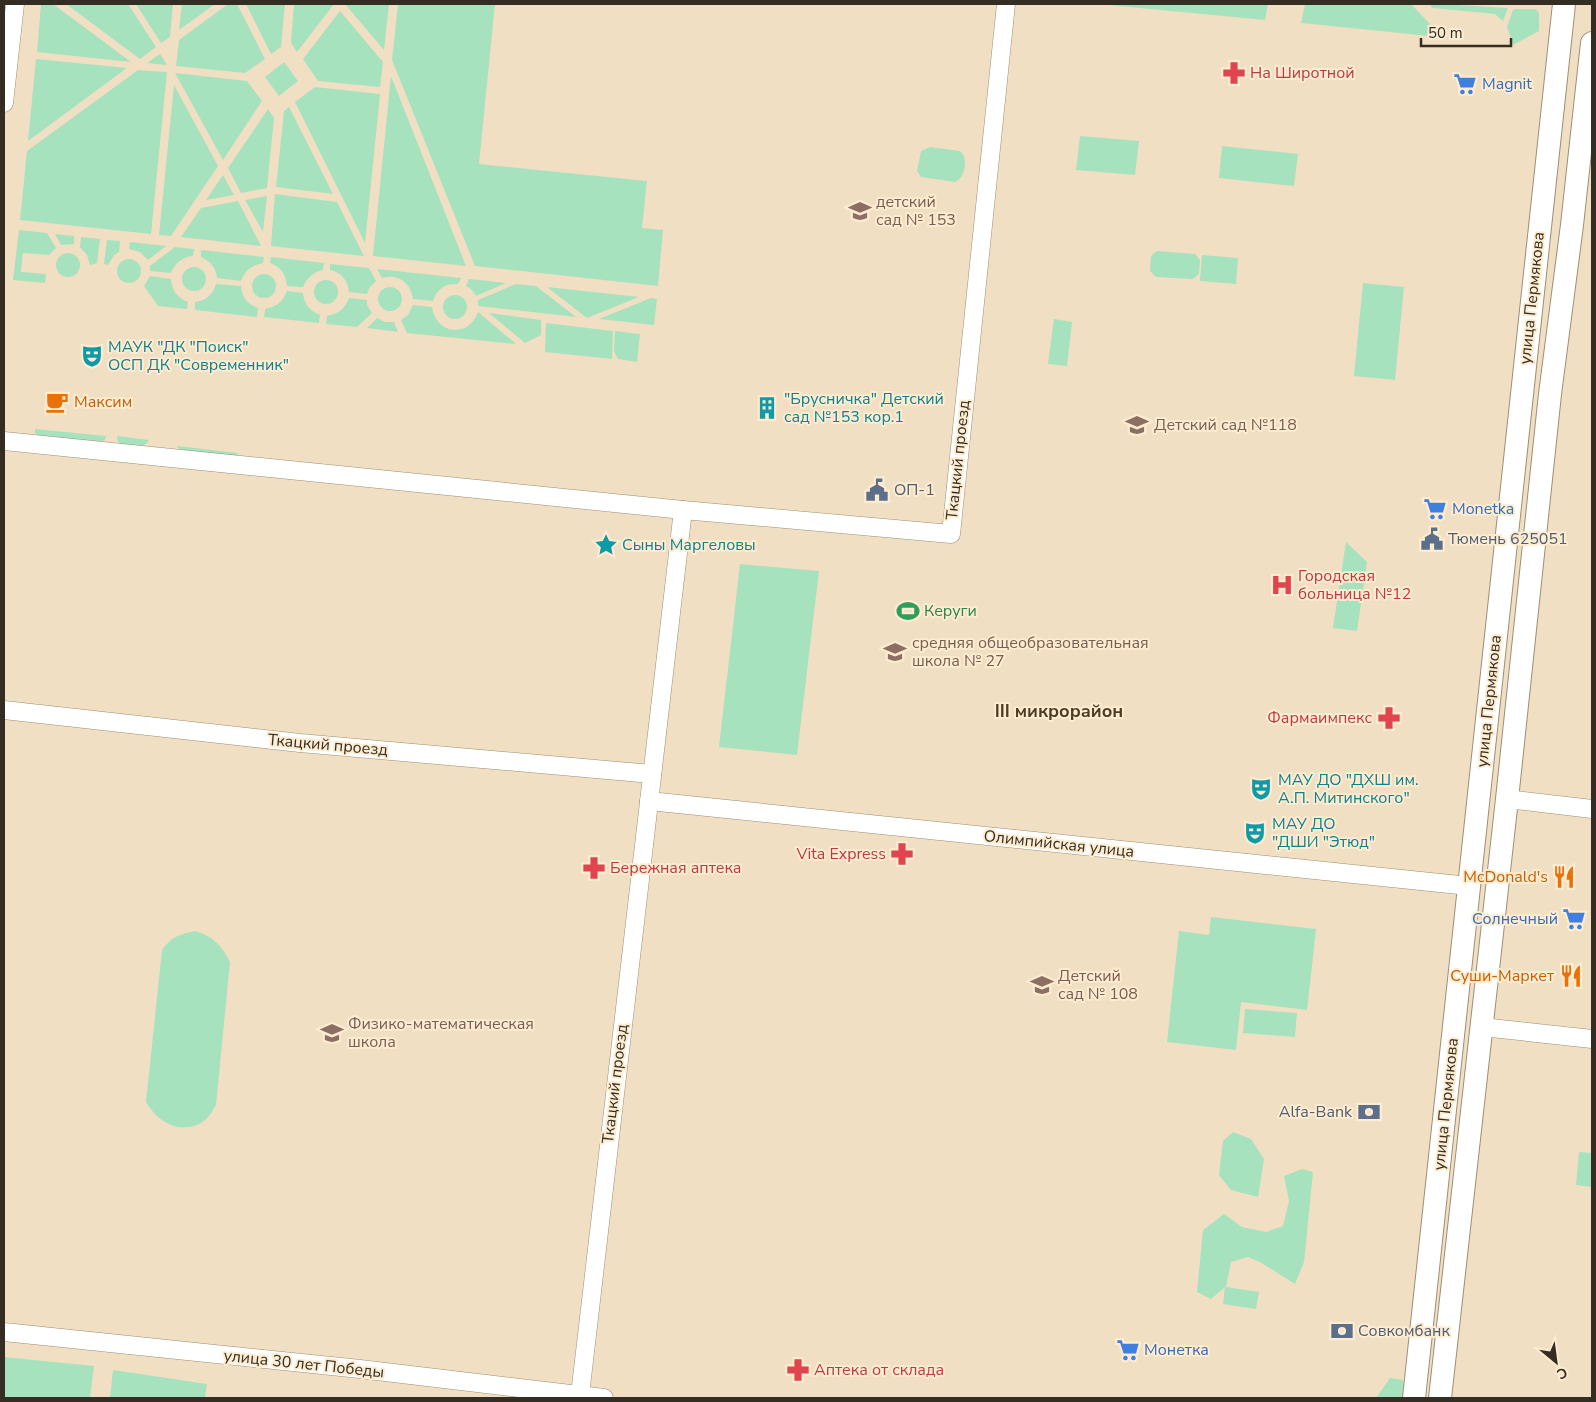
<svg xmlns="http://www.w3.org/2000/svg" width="1596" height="1402" font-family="'Nunito Sans',sans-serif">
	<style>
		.green { fill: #a7e2be }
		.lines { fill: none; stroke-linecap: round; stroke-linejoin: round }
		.minor-casing { stroke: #9e8e74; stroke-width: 19 }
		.major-casing { stroke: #9e8e74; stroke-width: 24 }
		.minor { stroke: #fff; stroke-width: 18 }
		.major { stroke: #fff; stroke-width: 22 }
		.labels { text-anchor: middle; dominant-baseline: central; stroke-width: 4; stroke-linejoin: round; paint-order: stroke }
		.health-label { font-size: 16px; fill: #be3a42; stroke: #feecd0; text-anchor: start }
		.shop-label { font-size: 16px; fill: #366cbe; stroke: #feecd0; text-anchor: start }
		.education-label { font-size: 16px; fill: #785e54; stroke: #feecd0; text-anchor: start }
		.street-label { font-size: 16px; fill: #342d23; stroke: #feecd0 }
		.culture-label { font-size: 16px; fill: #0d838f; stroke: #feecd0; text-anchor: start }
		.food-label { font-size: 16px; fill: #c56008; stroke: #feecd0; text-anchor: end }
		.service-label { font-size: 16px; fill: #4e5e75; stroke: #feecd0; text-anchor: start }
		.leisure-label { font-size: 16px; fill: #27864d; stroke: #feecd0; text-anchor: start }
		.neighbourhood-label { font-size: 18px; font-weight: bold; fill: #4c3e26; stroke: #feecd0 }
	</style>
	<rect width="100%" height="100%" fill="#f1dfc3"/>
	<!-- green -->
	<g class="green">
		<path d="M 41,4 L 53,4 L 131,62 L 37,52 Z"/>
		<path d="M 66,4 L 128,4 L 156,47 L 140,59 Z"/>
		<path d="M 136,4 L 173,4 L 170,37 L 161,43 Z"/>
		<path d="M 182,4 L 215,4 L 179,30 Z"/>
		<path d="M 228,4 L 237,4 L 265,59 L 245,73 L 176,66 L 179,40 Z"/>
		<path d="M 246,4 L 285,4 L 281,47 L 271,54 Z"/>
		<path d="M 294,4 L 334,4 L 297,52 L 291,43 Z"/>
		<path d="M 345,4 L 389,4 L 384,50 Z"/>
		<path d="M 398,4 L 495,4 L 479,164 L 647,181 L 642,228 L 663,230 L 658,286 L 475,266 L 392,60 Z"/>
		<path d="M 1098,4 L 1268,4 L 1265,20 Z"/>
		<path d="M 1305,4 L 1411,4 L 1430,24 L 1429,36 L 1301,23 Z"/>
		<path d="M 1434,4 L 1440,4 L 1508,8 L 1503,21 L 1495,14 L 1433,8 L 1430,6 Z"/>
		<path d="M 1536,9 L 1539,13 L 1539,31 L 1513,45 L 1507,27 L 1513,10 L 1516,9 Z"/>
		<path d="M 340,11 L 383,62 L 380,87 L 318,81 L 303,59 Z"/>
		<path d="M 160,54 L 167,65 L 147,63 Z"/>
		<path d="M 36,59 L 127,68 L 28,141 Z"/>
		<path d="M 284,62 L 298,81 L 279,96 L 265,77 Z"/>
		<path d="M 138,70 L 167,72 L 151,234 L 20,220 L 27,151 Z"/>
		<path d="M 175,73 L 247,81 L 262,101 L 223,160 Z"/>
		<path d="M 391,76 L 466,266 L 373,256 Z"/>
		<path d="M 174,85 L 218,166 L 171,236 L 159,235 Z"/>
		<path d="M 315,87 L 380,94 L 365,243 L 295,102 Z"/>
		<path d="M 289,107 L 333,194 L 276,187 L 284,111 Z"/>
		<path d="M 268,109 L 274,118 L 267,188 L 241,193 L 228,168 Z"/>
		<path d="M 1080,136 L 1139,141 L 1135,175 L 1076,170 Z"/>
		<path d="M 1222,146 L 1298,154 L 1294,186 L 1219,178 Z"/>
		<path d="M 930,147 L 960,151 C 969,158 965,178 955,182 L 921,177 L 917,171 L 921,151 Z"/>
		<path d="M 223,175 L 234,195 L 206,200 Z"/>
		<path d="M 275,194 L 337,202 L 364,256 L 271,246 Z"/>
		<path d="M 267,196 L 263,232 L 245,200 Z"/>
		<path d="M 238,201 L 261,246 L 181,237 L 201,208 Z"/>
		<path d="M 19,230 L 47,233 L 56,248 L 49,255 L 23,253 L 21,272 L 46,274 L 45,283 L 13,280 Z"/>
		<path d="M 55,234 L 74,236 L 74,244 L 61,245 Z"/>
		<path d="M 81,237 L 100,239 L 97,263 L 90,265 L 87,255 L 80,247 Z"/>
		<path d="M 107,240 L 120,241 L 119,252 L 114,255 L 108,265 L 104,264 Z"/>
		<path d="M 130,242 L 166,246 L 148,260 L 140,252 L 129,249 Z"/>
		<path d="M 175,247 L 194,249 L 193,256 C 182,257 175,263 171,273 L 150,271 L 150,266 Z"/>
		<path d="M 201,250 L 264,257 L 263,263 C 252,265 245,270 241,281 L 217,278 C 216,267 210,261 201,257 Z"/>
		<path d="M 1157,251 L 1195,254 L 1200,260 L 1199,274 L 1193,279 L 1156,277 L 1150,271 L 1151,256 Z"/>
		<circle cx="68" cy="265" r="12"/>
		<path d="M 1202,255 L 1238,258 L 1236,284 L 1200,281 Z"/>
		<path d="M 271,257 L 324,263 L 323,270 C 313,272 307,278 303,287 L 287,286 C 286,274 281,267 270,263 Z"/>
		<circle cx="129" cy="271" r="12"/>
		<path d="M 330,264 L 369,268 L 376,281 L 369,288 L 367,294 L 349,292 C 348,280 342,273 330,270 Z"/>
		<circle cx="194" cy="279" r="12"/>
		<path d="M 377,269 L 461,278 L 458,284 C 445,283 437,289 433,301 L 413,299 C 411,283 398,273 382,278 Z"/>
		<circle cx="264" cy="286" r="12"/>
		<path d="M 150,276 L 171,279 C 172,290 177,298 188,302 L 187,309 L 158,306 L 144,286 Z"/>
		<path d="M 469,279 L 470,279 L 506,283 L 476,296 L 471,289 L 466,286 Z"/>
		<circle cx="326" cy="292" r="12"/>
		<path d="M 1363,283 L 1404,287 L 1395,380 L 1354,376 Z"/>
		<path d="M 216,284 L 241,286 C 242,297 247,304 258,308 L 257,317 L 195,310 L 195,302 C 206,301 213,294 216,284 Z"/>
		<path d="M 516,284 L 536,286 L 576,317 L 478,306 L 478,300 Z"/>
		<circle cx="390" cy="299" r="12"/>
		<path d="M 547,287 L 639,297 L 587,318 Z"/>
		<path d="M 287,291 L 303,293 C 304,304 310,311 320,315 L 319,323 L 264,317 L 265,309 C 276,307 283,302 287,291 Z"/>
		<circle cx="455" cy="307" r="12"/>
		<path d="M 349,298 L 367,300 L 367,305 L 372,313 L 357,327 L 326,324 L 327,316 C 338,314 345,309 349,298 Z"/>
		<path d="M 651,298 L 657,299 L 654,325 L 599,319 Z"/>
		<path d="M 413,305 L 432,307 C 436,335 469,338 478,312 L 516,344 L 407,333 L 401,320 L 408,315 Z"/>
		<path d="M 489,313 L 541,320 L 541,335 L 525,343 Z"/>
		<path d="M 377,318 L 385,322 L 394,322 L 398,332 L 367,328 Z"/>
		<path d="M 1054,319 L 1072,322 L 1067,366 L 1048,364 Z"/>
		<path d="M 546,323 L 613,331 L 612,359 L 545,352 Z"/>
		<path d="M 615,331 L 640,334 L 637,362 L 618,359 L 614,351 Z"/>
		<path d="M 35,429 L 106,436 L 105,440 L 98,442 L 42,438 L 35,433 Z"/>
		<path d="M 117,436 L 149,440 L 147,443 L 141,447 L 121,444 L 118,442 Z"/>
		<path d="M 177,446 L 238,453 L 237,456 L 181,452 Z"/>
		<path d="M 1346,542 L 1367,562 L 1357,631 L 1333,628 Z"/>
		<path d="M 740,564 L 819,571 L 797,755 L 719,747 Z"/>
		<path d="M 1211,917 L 1316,929 L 1307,1010 L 1241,1002 L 1236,1050 L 1167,1042 L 1179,931 L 1209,935 Z"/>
		<path d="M 195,931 C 213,936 222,946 230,962 L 216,1105 C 213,1110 209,1117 204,1121 C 182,1136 158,1123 146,1102 L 162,950 C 171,937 180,934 195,931 Z"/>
		<path d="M 1245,1009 L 1297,1013 L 1295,1037 L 1243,1033 Z"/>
		<path d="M 1233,1132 L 1251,1139 L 1264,1159 L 1258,1197 L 1231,1190 L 1219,1175 L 1223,1141 Z"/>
		<path d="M 1579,1152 L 1592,1153 L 1592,1187 L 1576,1185 Z"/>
		<path d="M 1302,1169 L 1313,1172 L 1304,1262 L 1295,1284 L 1260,1262 L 1248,1257 L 1231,1262 L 1226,1287 L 1259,1292 L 1256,1309 L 1223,1304 L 1225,1287 L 1211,1299 L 1197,1292 L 1203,1230 L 1224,1214 L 1242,1227 L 1266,1232 L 1283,1226 L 1289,1201 L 1284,1176 Z"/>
		<path d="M 4,1357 L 94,1366 L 90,1398 L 4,1398 Z"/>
		<path d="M 113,1370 L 207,1384 L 205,1398 L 110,1398 Z"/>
		<path d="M 1390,1378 L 1403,1380 L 1404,1398 L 1376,1398 Z"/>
	</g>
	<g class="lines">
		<defs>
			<g id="minor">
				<path d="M 4,103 L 15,4"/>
				<path d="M 4,441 L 683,510 L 951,534 L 1006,4"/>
				<path d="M 4,710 L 300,743 L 652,774"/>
				<path d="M 1507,799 L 1592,809"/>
				<path d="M 649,801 L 1469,886"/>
				<path d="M 1482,1027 L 1592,1039"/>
				<path d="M 4,1332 L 360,1369 L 604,1398"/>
				<path d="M 580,1395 L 683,510"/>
			</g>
			<g id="major">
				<path d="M 1414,1398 L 1564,4"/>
				<path d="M 1440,1398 L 1507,799 L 1550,394 L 1572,225 L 1592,43"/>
			</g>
		</defs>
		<!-- minor casing -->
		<use href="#minor" class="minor-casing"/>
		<!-- major casing -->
		<use href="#major" class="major-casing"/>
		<!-- minor -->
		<use href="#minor" class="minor"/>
		<!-- major -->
		<use href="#major" class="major"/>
	</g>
	<!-- icons -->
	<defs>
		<symbol id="pharmacy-bare" viewBox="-9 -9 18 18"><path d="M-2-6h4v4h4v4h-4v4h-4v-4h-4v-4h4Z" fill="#e0444e" stroke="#feecd0" stroke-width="2.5" paint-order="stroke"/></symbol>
		<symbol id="supermarket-bare" viewBox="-9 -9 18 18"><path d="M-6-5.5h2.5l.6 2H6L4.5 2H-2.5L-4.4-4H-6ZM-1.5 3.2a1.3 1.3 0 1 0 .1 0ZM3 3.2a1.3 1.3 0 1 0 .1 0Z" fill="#3f7fe0" stroke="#feecd0" stroke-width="2.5" paint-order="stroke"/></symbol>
		<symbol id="school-bare" viewBox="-9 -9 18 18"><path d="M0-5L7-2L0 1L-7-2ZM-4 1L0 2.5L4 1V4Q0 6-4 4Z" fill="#8d6e63" stroke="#feecd0" stroke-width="2.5" paint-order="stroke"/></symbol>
		<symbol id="theatre-bare" viewBox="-9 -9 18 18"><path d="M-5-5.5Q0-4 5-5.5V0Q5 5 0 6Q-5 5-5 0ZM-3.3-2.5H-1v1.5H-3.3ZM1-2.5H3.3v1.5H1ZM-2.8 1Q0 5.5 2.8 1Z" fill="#0f9aa8" stroke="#feecd0" stroke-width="2.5" paint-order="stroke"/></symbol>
		<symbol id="cafe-bare" viewBox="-9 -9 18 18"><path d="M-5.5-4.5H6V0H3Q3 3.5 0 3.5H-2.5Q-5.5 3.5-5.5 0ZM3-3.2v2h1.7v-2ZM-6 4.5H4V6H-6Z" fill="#e8710a" stroke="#feecd0" stroke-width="2.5" paint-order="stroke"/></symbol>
		<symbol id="building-bare" viewBox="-9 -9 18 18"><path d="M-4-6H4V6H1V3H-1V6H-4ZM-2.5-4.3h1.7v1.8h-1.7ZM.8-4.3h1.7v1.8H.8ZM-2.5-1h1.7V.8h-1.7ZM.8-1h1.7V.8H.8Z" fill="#0f9aa8" stroke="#feecd0" stroke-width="2.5" paint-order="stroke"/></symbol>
		<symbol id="civic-bare" viewBox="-9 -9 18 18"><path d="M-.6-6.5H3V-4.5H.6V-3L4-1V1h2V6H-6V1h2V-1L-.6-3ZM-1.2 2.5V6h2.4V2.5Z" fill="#5c6f8a" stroke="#feecd0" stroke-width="2.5" paint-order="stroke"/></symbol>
		<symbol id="sight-bare" viewBox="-9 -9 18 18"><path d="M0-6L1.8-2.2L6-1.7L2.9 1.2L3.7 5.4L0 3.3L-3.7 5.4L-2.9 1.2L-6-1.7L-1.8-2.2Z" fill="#0f9aa8" stroke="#feecd0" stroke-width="2.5" paint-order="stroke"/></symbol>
		<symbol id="hospital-bare" viewBox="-9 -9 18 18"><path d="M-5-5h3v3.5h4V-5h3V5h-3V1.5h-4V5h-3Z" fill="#e0444e" stroke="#feecd0" stroke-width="2.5" paint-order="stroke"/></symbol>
		<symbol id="stadium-bare" viewBox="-9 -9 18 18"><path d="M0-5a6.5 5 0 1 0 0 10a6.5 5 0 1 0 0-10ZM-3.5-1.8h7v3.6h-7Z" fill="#2e9e5b" stroke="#feecd0" stroke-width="2.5" paint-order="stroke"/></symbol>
		<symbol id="restaurant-bare" viewBox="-9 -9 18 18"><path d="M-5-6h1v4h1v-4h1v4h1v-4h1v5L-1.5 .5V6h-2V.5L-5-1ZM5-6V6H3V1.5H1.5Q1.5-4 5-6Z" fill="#e8710a" stroke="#feecd0" stroke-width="2.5" paint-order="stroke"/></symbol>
		<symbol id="bank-bare" viewBox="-9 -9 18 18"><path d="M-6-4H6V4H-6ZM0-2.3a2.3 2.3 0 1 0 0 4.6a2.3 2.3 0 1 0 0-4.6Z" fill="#5c6f8a" stroke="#feecd0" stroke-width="2.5" paint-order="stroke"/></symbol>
	</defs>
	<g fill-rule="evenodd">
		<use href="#pharmacy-bare" x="1218" y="57" width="32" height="32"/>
		<use href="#supermarket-bare" x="1449" y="68" width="32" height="32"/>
		<use href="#school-bare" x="844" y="195" width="32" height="32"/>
		<use href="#theatre-bare" x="76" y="340" width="32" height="32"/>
		<use href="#cafe-bare" x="41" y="386" width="32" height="32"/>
		<use href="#building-bare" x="751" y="392" width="32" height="32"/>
		<use href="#school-bare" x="1121" y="409" width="32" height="32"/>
		<use href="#civic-bare" x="861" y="474" width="32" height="32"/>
		<use href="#supermarket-bare" x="1419" y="493" width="32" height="32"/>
		<use href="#civic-bare" x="1416" y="523" width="32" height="32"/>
		<use href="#sight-bare" x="590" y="529" width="32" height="32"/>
		<use href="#hospital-bare" x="1266" y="569" width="32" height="32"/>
		<use href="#stadium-bare" x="892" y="595" width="32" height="32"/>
		<use href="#school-bare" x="879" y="636" width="32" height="32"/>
		<use href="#pharmacy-bare" x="1373" y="702" width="32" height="32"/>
		<use href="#theatre-bare" x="1245" y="773" width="32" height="32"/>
		<use href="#theatre-bare" x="1239" y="817" width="32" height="32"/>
		<use href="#pharmacy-bare" x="886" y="838" width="32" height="32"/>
		<use href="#pharmacy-bare" x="578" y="852" width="32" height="32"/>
		<use href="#restaurant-bare" x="1548" y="861" width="32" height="32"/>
		<use href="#supermarket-bare" x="1558" y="903" width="32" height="32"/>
		<use href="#restaurant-bare" x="1555" y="960" width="32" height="32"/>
		<use href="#school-bare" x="1026" y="969" width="32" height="32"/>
		<use href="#school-bare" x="316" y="1017" width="32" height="32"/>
		<use href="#bank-bare" x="1353" y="1096" width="32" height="32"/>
		<use href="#bank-bare" x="1326" y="1315" width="32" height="32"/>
		<use href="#supermarket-bare" x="1112" y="1334" width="32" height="32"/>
		<use href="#pharmacy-bare" x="782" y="1354" width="32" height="32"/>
	</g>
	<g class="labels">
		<!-- health labels -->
		<g class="health-label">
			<text x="1250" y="73">На Широтной</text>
			<text x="1298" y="576">Городская<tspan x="1298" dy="18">больница №12</tspan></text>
			<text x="1372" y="718" text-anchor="end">Фармаимпекс</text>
			<text x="886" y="854" text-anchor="end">Vita Express</text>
			<text x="610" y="868">Бережная аптека</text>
			<text x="814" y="1370">Аптека от склада</text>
		</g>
		<!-- shop labels -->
		<g class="shop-label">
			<text x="1482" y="84">Magnit</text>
			<text x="1452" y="509">Monetka</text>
			<text x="1558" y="919" text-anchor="end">Солнечный</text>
			<text x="1144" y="1350">Монетка</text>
		</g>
		<!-- education labels -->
		<g class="education-label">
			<text x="876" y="202">детский<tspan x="876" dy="18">сад № 153</tspan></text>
			<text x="1154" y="425">Детский сад №118</text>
			<text x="912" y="643">средняя общеобразовательная<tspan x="912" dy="18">школа № 27</tspan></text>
			<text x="1058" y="976">Детский<tspan x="1058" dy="18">сад № 108</tspan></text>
			<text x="348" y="1024">Физико-математическая<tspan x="348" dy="18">школа</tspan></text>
		</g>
		<!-- street labels -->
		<g class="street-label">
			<text transform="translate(1532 298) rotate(-84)">улица Пермякова</text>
			<text transform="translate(958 460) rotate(-84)">Ткацкий проезд</text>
			<text transform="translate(1489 701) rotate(-84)">улица Пермякова</text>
			<text transform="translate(328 745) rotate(5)">Ткацкий проезд</text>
			<text transform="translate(1059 844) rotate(6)">Олимпийская улица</text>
			<text transform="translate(615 1084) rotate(-83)">Ткацкий проезд</text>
			<text transform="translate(1446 1104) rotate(-84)">улица Пермякова</text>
			<text transform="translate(304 1364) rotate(6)">улица 30 лет Победы</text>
		</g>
		<!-- culture labels -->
		<g class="culture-label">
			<text x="108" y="347">МАУК "ДК "Поиск"<tspan x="108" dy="18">ОСП ДК "Современник"</tspan></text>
			<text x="784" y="399">"Брусничка" Детский<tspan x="784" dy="18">сад №153 кор.1</tspan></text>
			<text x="622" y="545">Сыны Маргеловы</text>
			<text x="1278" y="780">МАУ ДО "ДХШ им.<tspan x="1278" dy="18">А.П. Митинского"</tspan></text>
			<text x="1272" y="824">МАУ ДО<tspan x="1272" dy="18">"ДШИ "Этюд"</tspan></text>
		</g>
		<!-- food labels -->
		<g class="food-label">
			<text x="74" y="402" text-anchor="start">Максим</text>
			<text x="1548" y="877">McDonald's</text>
			<text x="1554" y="976">Суши-Маркет</text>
		</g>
		<!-- service labels -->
		<g class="service-label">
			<text x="894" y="490">ОП-1</text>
			<text x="1448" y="539">Тюмень 625051</text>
			<text x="1352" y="1112" text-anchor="end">Alfa-Bank</text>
			<text x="1358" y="1331">Совкомбанк</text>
		</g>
		<!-- leisure labels -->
		<g class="leisure-label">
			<text x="924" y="611">Керуги</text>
		</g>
		<!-- neighbourhood labels -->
		<g class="neighbourhood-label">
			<text x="1059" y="711">III микрорайон</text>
		</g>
	</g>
	<!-- border -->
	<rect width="1596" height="1402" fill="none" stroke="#342d23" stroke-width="10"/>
	<!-- north arrow -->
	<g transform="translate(1556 1362) rotate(151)" stroke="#feecd0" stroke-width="4" paint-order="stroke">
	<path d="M0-4L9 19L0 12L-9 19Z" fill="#342d23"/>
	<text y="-8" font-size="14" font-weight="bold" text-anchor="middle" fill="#342d23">С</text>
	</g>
	<!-- scale -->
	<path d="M1421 38v8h90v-8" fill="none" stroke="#342d23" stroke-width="2.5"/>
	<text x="1428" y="38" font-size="15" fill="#342d23" stroke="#feecd0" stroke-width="4" paint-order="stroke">50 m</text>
</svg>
